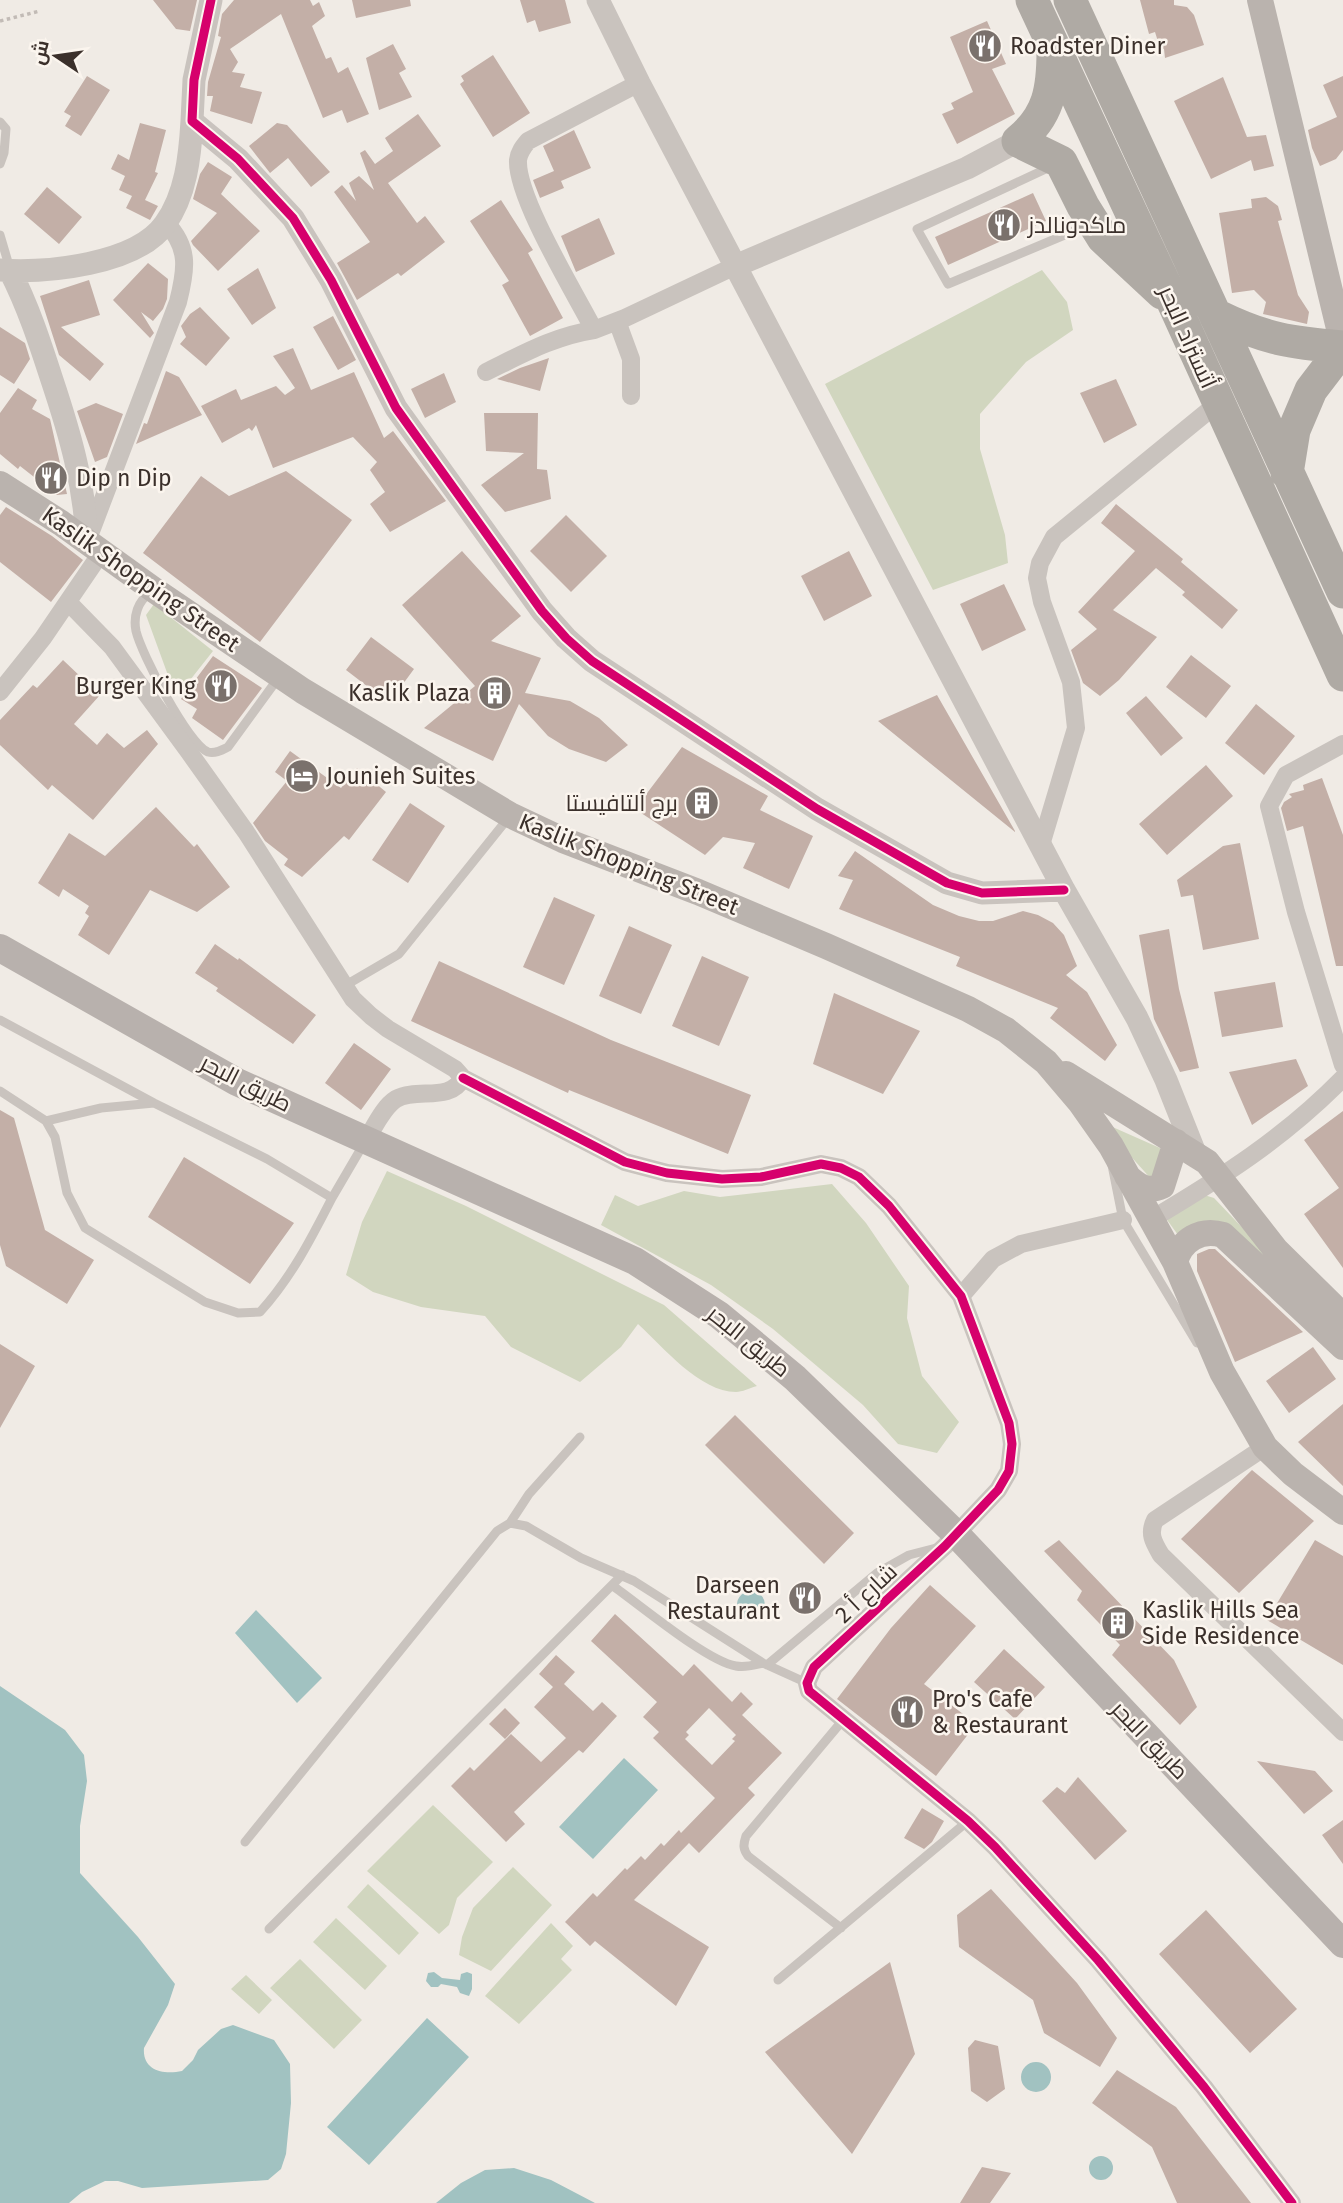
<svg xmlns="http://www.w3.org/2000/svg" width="1343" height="2203" font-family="'Fira Sans',Cairo,sans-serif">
  <rect width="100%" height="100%" fill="#f0ebe5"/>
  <path fill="#d1d6bf" d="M1042,270L1067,302L1073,330L1026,362L980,414V449L1005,535L1008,563L933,590L825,384Z
    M154,604L213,651L183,689L169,678L146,615Z
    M1099,1121L1160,1148L1161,1153L1153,1181Z
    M387,1171L466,1206L664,1305L757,1386C750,1388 742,1392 736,1392C700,1392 663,1347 638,1324L621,1347L580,1382L511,1347L485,1316L421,1307L373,1292L346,1275L362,1222Z
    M832,1184L866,1223L909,1286L907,1318L922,1376L959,1422L937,1453L898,1444L863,1405L773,1329L711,1285L601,1225L615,1195L638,1206L684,1191L720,1197Z
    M1201,1194L1214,1198L1299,1287L1219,1226L1178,1235L1165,1217Z
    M433,1805L493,1862L457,1898L449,1925L439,1934L367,1871Z
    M513,1867L552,1905L491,1971L459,1955L462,1937L473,1908Z
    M368,1884L419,1933L399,1955L347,1907Z
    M336,1918L387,1966L365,1990L313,1942Z
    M551,1923L573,1946L561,1959L572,1970L519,2024L485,1996Z
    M300,1959L362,2020L334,2049L270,1988Z
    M246,1975L272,2000L259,2014L231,1989Z"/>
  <path fill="#a1c2c1" d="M737 1605a14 14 0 1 1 28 0a14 14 0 1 1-28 0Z
    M256,1610L322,1678L297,1703L235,1633Z
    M0,1686L65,1730L84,1755L87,1781L80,1826V1873L138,1937L175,1984L168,2005L144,2048C142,2071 164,2075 182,2071L193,2060L198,2050L221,2029L233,2025L274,2040L290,2064L291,2103L286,2154L281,2169L268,2180L142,2188L118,2181H105L82,2192L69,2203H0Z
    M624,1758L658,1790L593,1859L559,1827Z
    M434,1972L442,1978L460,1980L461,1974L467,1972L472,1974V1989L469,1996L460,1993L457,1987L441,1984L438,1987H431L426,1981L428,1973Z
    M427,2018L469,2057L369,2165L327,2127Z
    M1021 2077a15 15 0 1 1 30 0a15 15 0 1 1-30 0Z
    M1089 2168a12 12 0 1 1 24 0a12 12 0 1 1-24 0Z
    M514,2168L551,2180L595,2203H436L461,2183L485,2170Z"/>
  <path fill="#c3afa7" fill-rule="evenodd" d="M153,0H197L190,31L176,29Z
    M234,0H310L313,6L319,2L325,16L312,26L326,59L331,57L338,73L348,67L369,114L347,123L342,110L323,118L281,14L230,49L238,62L232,72L245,74L240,87L262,92L252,124L210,111L213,96H207L208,82L221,37L218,36L222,14Z
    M352,0H410L411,6L356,18Z
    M520,0H565L571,23L539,32L535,20L527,23Z
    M1140,0H1174V5L1187,7L1194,15L1204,45L1165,58L1164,49L1160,48L1155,32L1149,34Z
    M987,21L1006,64L992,69L1015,114L957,144L942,114L954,109L951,103L973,92L950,37Z
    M393,44L406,69L399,73L412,97L379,110L366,58Z
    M493,55L530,113L493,137L460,84L464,81L461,76Z
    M87,76L110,90L81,136L65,126L71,116L64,112Z
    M1343,76V150L1336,159L1320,166L1312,148L1308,130L1337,117L1323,85Z
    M1223,77L1247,137L1266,135L1274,166L1254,171L1251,160L1211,179L1174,101Z
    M418,114L441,146L388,183L417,223L425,216L445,242L401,276L398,273L357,300L337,263L370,242L334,192L342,185L356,201L349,183L359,176L374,190L360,153L365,150L375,164L393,151L385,138Z
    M140,123L166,130L155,172L158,173L145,200L158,206L150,220L126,208L132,196L119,190L125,176L111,169L118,154L129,160Z
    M277,123L287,125L330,172L311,187L288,158L270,173L249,146Z
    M574,130L591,168L561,181L564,188L540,198L533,180L554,171L543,146Z
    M208,162L232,177L221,194L260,231L218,271L193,245L191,241L217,213L193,199L200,174Z
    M47,187L82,217L59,244L24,214Z
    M1033,193L1046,221L948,265L935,237Z
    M1266,197L1278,206L1282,220L1278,221L1298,295L1309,312L1307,324L1263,314L1266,302L1254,290L1232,293L1219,213L1252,208L1251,199Z
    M501,200L533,250L528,253L563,318L530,336L502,285L509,281L470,221Z
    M599,218L615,254L576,272L561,236Z
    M148,263L168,279L167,299L163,309L153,321L141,312L154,333L150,338L113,300Z
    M258,268L276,308L252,325L227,289Z
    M89,280L100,315L61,327L104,364L90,381L59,355L40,296Z
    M200,307L230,338L206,366L180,344L186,337L181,326L190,314Z
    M333,316L356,360L338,370L313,327Z
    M0,327L25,343L30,359L14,384L0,375Z
    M293,348L311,390L354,372L384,438L393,431L446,501L390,532L370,504L385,492L370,470L377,462L353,437L273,468L256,425L252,431L249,428L222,443L201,406L236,389L241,400L276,386L285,395L295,388L273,356Z
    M549,358L540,391L497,379L520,368Z
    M166,371L179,377L202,415L136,444L144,423L147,424Z
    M444,373L456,402L425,418L411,389Z
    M1116,379L1137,425L1104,443L1080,393Z
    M18,388L37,400L32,409L50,419L67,494L57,495L20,466L18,469L0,454V413Z
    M96,403L123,414L107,457L95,462L77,411Z
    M484,413H538L537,469L547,470L551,499L505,512L481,485L524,453L486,451Z
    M286,471L352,520L260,642L143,553L201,476L229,496Z
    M1116,504L1183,559L1181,562L1238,610L1222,629L1182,595L1185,592L1156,568L1113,610L1157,637L1119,680L1100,696L1083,683L1071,650L1097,629L1078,612L1135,551L1101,523Z
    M6,507L52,536L83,560L51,602L0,562V515Z
    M566,515L607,556L571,592L530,551Z
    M462,551L521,616L491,641L541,658L525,693L570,701L599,718L628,745L606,762L569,749L548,736L519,704L493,761L424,728L475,686L402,605Z
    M849,551L872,596L824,621L801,576Z
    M1004,584L1026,630L982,651L960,604Z
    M371,637L414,669L389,703L346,670Z
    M1191,655L1231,686L1206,718L1166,687Z
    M213,656L262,688L223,740L192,718L197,709L181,699Z
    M63,660L100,695L74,724L97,745L107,733L124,748L147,730L158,744L93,820L52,785L48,790L0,745V720L33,685L37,688Z
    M937,695L1015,831V832L878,721Z
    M1146,696L1183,738L1161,756L1126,713Z
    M1256,704L1295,736L1264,775L1225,743Z
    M682,747L768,796L760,810L813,836L789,889L743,868L755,843L723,837L705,855L635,809Z
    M290,751L341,788L357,768L386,792L349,840L344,836L302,877L284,865L288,859L265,841L253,823L287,781L275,772Z
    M1206,765L1233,796L1167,855L1139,824Z
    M1322,778L1343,835V966H1336L1303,826L1287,831L1281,808L1284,802L1292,797L1289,794L1304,790L1303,785Z
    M410,803L445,826L408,883L372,860Z
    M156,807L194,847L197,844L230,887L197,912L150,890L109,955L78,935L89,916L85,913L89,906L63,889L59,897L38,883L69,833L105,856Z
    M1240,843L1259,939L1203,950L1193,895L1181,897L1177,880L1223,846Z
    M855,851L933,905L959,916L979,921H993L1023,911L1038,915L1053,923L1064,935L1077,966L1066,975L1087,992L1117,1045L1105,1061L1050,1018L1058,1008L956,966L960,957L839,909L853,880L838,876Z
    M554,897L595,915L564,985L523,967Z
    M629,926L672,945L641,1014L599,996Z
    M1169,929L1179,989L1199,1068L1180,1072L1154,1019L1139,935Z
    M215,944L238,960L239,958L316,1015L293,1044L216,991L218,988L195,973Z
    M702,956L749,977L719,1046L672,1026Z
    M439,961L611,1040L751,1095L728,1154L569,1090L568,1093L411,1021Z
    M1275,982L1283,1027L1222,1037L1214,992Z
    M834,993L920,1031L883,1094L813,1064Z
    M354,1043L391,1069L361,1110L325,1083Z
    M1296,1059L1308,1086L1252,1125L1229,1072Z
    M0,1110L14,1118L45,1230L94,1260L67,1304L6,1266L0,1245Z
    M1343,1111V1268L1304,1214L1339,1188L1304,1140Z
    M184,1157L294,1223L250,1284L148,1217Z
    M1209,1249H1215L1303,1332L1235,1362L1197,1271V1254Z
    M0,1344L35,1366L0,1428Z
    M1313,1347L1336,1379L1289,1413L1266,1381Z
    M1343,1404V1486L1298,1442Z
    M735,1415L854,1533L824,1564L705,1445Z
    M1252,1470L1314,1521L1239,1593L1181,1539Z
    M1059,1540L1174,1660L1197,1707L1180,1725L1112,1655L1120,1645L1077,1600L1082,1591L1044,1551Z
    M1315,1540L1343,1556V1665L1267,1620Z
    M930,1585L976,1626L924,1684L976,1724L936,1776L837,1699L891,1628Z
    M615,1614L683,1676L694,1664L732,1702L741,1692L753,1704L742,1715L782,1753L748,1788L755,1795L699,1853L689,1843L634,1900L709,1947L676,2006L595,1941L590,1946L565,1922L593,1893L597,1897L625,1868L627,1870L641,1856L645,1860L661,1843L664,1846L679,1830L681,1833L715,1798L653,1738L659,1732L643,1717L657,1702L591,1641ZM709,1708L736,1735L732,1739L735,1741L712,1765L685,1739L689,1735L686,1732Z
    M1004,1649L1045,1687L1015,1719L974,1682Z
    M556,1655L575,1672L564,1684L593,1711L602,1702L617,1716L583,1753L579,1750L514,1812L525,1824L506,1842L451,1786L470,1767L474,1771L511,1734L541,1762L566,1738L534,1707L553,1687L539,1674Z
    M505,1708L520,1723L505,1739L489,1724Z
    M1257,1761L1315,1771L1333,1791L1304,1814Z
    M1078,1777L1127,1831L1095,1860L1042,1801L1057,1787L1065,1793Z
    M922,1808L944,1821L932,1842L924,1849L904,1838Z
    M1343,1820V1864L1322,1835Z
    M991,1889L1077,1983L1117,2038L1100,2067L1044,2033L1033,2000L959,1947L957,1915Z
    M1206,1910L1297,2009L1250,2053L1159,1954Z
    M890,1962L915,2054L852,2154L765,2052Z
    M975,2040L998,2046L1005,2089L987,2102L971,2091L968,2048Z
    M1117,2070L1176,2107L1251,2203H1177L1152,2147L1092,2103Z
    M982,2167L1011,2173L990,2203H960Z"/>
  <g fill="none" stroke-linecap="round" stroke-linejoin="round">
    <path stroke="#c2bbb6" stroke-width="3.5" stroke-dasharray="3.5 3.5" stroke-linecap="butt" d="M0,21L40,11"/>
    <path stroke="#c9c3be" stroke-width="9" d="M0,122L6,129L4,153L0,164
      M1050,167L917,229L948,284L1086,226
      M0,235L10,269
      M150,593C138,601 133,616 136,631C141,653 188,744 208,752C215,754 222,750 228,747L279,677
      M346,985L399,954L509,817
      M0,1020L154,1103L267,1159L332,1198L363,1145
      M0,1091L46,1121L55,1137L67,1193L85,1228L205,1302L238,1313L260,1312C291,1278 311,1239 332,1198
      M46,1121L101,1108L154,1103
      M1112,1165L1123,1220L1197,1343
      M510,1523L529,1494L580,1437
      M613,1586C640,1605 708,1662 736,1666C746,1668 754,1665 763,1663
      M767,1665L877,1573L909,1555L940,1547
      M245,1842L497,1531L510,1523L526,1526L581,1558L634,1581L763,1663L807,1683
      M841,1928L748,1856C743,1849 743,1845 746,1836L843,1720
      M269,1929L622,1575
      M778,1980L968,1821"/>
    <path stroke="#c9c3be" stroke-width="18" d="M639,83L528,141C523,147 519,152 518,160C516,197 575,293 594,330L625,318L735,266
      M617,321L631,359V396
      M486,372C521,355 554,336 594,330
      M88,539L178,302C186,270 190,248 166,223
      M68,602L112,647L189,752L246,832L353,999L371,1016L388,1029L455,1069L463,1078C449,1103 418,1087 396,1099C383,1107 374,1128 366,1140
      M0,692L43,638L101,553
      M1343,744L1286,775L1269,806L1296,912L1343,1065
      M1041,845L1076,728L1071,682L1042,602L1037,578L1040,563L1054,537L1218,403
      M463,1078L625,1162L667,1173L722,1179L761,1177L821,1164L841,1168L859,1177L889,1206L961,1296L1009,1423L1012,1444L1009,1471L998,1490L945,1546L814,1667L807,1683L809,1691L968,1821L995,1847L1098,1960L1204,2087L1292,2203
      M1152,1219C1224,1176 1284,1138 1343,1078
      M961,1296L993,1259L1021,1244L1123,1220
      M1265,1447L1155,1520C1148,1534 1154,1543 1161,1555L1343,1732"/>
    <path stroke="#c9c3be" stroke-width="23" d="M211,0L194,80L192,121L238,159L293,218L331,280L396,408L542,611L566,638L592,661L817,809L947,883L982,893L1064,890
      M598,0L639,83L1064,890L1137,1018L1166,1080L1195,1153
      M735,266L967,168L1018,141
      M0,270C46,273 136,265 165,224C186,195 190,156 192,121
      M10,271C28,306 40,343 52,380C70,434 85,486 87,542"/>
    <path stroke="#bab3ae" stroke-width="26" d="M1260,0L1343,345
      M0,484L61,523L154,590L303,691L510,815L563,840L698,892L826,946L968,1009L1006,1030L1046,1062L1080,1102L1111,1146L1175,1262L1222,1372L1265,1447L1293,1474L1343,1512
      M1066,1074L1207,1162L1276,1250L1343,1316
      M1127,1176C1138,1186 1147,1193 1162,1186L1176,1142
      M1175,1262C1181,1240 1201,1228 1223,1235L1343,1347"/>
    <path stroke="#b8b1ad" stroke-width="28" d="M0,948L237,1082L635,1261L719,1315L795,1378L956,1534L1343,1944"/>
    <path stroke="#afaaa4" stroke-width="33" d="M1032,0L1173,302L1343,675
      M1070,0L1343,592
      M1053,51C1053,89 1049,116 1018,141L1061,162L1083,206L1103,238L1162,293
      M1218,316C1265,339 1291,343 1343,347
      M1287,473L1294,430L1311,390L1343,348"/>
    <g stroke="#fbf5ee" stroke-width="13">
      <path id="cycleway" d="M211,0L194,80L192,121L238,159L293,218L331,280L396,408L542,611L566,638L592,661L817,809L947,883L982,893L1064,890
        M463,1078L625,1162L667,1173L722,1179L761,1177L821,1164L841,1168L859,1177L889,1206L961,1296L1009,1423L1012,1444L1009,1471L998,1490L945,1546L814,1667L807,1683L809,1691L968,1821L995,1847L1098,1960L1204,2087L1292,2203"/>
    </g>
    <use href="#cycleway" stroke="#d6006c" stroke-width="9"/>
  </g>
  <defs>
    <g id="restaurant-disc" transform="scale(1.75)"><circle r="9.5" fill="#7a716c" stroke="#fbf5ee"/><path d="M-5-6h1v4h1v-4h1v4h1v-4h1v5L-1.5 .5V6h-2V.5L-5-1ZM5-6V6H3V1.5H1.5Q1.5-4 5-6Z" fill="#fff"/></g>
    <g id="building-disc" transform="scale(1.75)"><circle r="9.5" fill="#7a716c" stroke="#fbf5ee"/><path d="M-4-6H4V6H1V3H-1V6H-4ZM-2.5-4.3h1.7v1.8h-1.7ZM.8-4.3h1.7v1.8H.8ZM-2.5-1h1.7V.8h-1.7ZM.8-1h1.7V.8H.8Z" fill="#fff"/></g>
    <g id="hotel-disc" transform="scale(1.75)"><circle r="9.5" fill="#7a716c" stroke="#fbf5ee"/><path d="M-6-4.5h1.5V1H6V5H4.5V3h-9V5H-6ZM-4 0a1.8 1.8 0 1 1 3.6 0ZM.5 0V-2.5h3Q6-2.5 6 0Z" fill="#fff"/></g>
  </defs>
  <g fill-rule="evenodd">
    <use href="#restaurant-disc" x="985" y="46"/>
    <use href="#restaurant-disc" x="1004" y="225"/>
    <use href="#restaurant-disc" x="51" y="478"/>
    <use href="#restaurant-disc" x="221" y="686"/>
    <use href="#building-disc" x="495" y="693"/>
    <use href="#hotel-disc" x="302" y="776"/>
    <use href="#building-disc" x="702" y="803"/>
    <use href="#restaurant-disc" x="805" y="1598"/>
    <use href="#building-disc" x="1118" y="1623"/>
    <use href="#restaurant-disc" x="907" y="1712"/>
  </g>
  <g text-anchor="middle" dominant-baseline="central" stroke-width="5" stroke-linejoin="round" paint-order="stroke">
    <g font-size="23" fill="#3b302b" stroke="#fbf5ee" text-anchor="start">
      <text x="1010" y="46">Roadster Diner</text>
      <text x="1028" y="225">ماكدونالدز</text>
      <text x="76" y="478">Dip n Dip</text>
      <text x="196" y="686" text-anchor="end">Burger King</text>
      <text x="470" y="693" text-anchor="end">Kaslik Plaza</text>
      <text x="326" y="776">Jounieh Suites</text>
      <text x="678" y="803" text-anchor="end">برج ألتافيستا</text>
      <text x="780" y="1585" text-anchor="end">Darseen<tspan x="780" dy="26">Restaurant</tspan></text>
      <text x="1142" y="1610">Kaslik Hills Sea<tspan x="1142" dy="26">Side Residence</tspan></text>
      <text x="932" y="1699">Pro's Cafe<tspan x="932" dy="26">&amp; Restaurant</tspan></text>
    </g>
    <g font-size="23" fill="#3b302b" stroke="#fbf5ee">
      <text transform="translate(1188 337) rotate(66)">أتستراد البحر</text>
      <text transform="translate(141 579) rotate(35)">Kaslik Shopping Street</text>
      <text transform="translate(629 864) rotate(22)">Kaslik Shopping Street</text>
      <text transform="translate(246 1083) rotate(27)">طريق البحر</text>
      <text transform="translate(749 1341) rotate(39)">طريق البحر</text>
      <text transform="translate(866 1593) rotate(-43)">شارع أ 2</text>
      <text transform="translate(1150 1740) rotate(46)">طريق البحر</text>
    </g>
  </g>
  <g transform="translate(56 56) rotate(283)" stroke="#fbf5ee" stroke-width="5" paint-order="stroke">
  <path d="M0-5L12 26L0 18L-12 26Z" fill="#3b302b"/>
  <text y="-10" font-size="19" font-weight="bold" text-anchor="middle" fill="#3b302b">ش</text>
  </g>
</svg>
